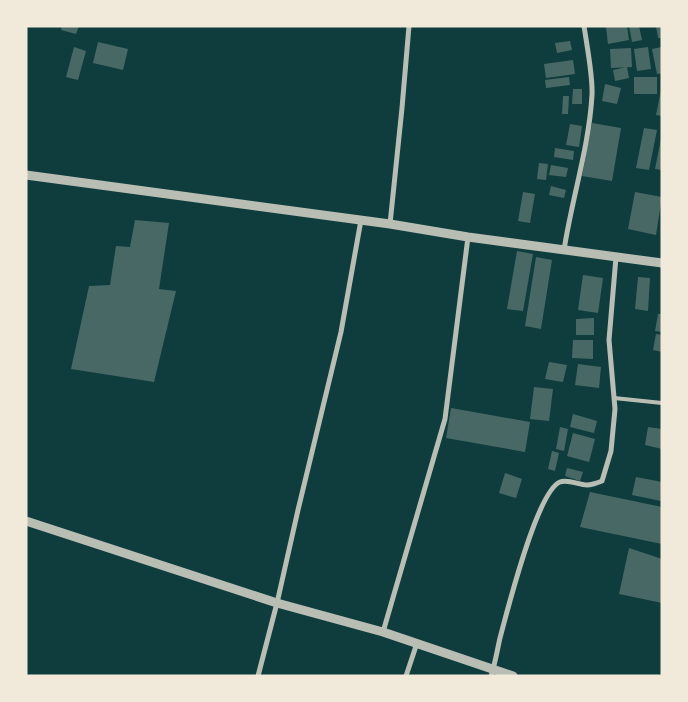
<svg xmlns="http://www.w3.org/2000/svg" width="688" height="702" font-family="'Exo 2',sans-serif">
  <rect width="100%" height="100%" fill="#0f3d3e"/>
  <path fill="#486865" d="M62,26H79L76,34L61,30Z
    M612,26H627L629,40L608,44L606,27Z
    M629,26H639L642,40L632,42Z
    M656,26H662V38H658Z
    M570,41L572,50L557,53L555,43Z
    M98,42L128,49L123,70L93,63Z
    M74,47L86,51L78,80L66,77Z
    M648,47L651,69L637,71L634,49Z
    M662,47V73L657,74L652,49Z
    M631,48L632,67L611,68L610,49Z
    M573,60L575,74L546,78L544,64Z
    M627,67L629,78L615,81L613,70Z
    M569,77L570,85L546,88L545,80Z
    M634,77H657V94H634Z
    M605,84L621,88L617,104L602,101Z
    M573,89H582V104H572Z
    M661,90H662V116L656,115Z
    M563,96H569L568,114H562Z
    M592,123L621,128L612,181L582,176Z
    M570,124L582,126L579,147L566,145Z
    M644,128L657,130L649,170L636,168Z
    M661,139L662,140V170L655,169Z
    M555,148L574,151L573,160L554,157Z
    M539,163L548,164L546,180L537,179Z
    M551,165L568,168L566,177L549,175Z
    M551,186L566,190L564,198L549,195Z
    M523,192L535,194L530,223L518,221Z
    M635,192L662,197L656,235L628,229Z
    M135,220L169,223L159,289L176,291L154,382L71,369L89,286L110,285L116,246L130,247Z
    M517,251L533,254L523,311L507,309Z
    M536,257L552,260L541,329L525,326Z
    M583,275L603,278L598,313L578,310Z
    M638,277L650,278L648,311L635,309Z
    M658,314H662V332L655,331Z
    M594,318V335H576V319Z
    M656,334L662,335V352L653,350Z
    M573,340H593V359L572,358Z
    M549,362L567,365L563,382L545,379Z
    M578,364L601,367L599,388L575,385Z
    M534,387L553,389L549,421L530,419Z
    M451,408L530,422L525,452L446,438Z
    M573,414L597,421L594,433L570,427Z
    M560,427L568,429L564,451L556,449Z
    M648,427L662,429V449L645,445Z
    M573,433L595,439L589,462L567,456Z
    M552,451L559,453L555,471L548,469Z
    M567,468L583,472L580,481L565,476Z
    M505,473L522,479L516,498L499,493Z
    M636,477L662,482L661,501L632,495Z
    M590,492L662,507V544L580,527Z
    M629,548L662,559V603L619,594Z"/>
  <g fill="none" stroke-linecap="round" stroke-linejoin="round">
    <path stroke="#b8beb3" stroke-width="4" d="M614,398L662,403"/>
    <path stroke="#b8beb3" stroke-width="5" d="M390,224L402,108L409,26
      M564,250C572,198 589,147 592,95C593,77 587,46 584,26
      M383,632L445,419L468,237
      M258,676L277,603L298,510L341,332L361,220
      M406,676L417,643
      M491,676C495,664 497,651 500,638C507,612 537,491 560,482C568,479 579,485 587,485C592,485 597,483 602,481L611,451L615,409L609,340L616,257"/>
    <path stroke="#b8beb3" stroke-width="9" d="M26,175L390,224L468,237L662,263
      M26,521L277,603L383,632L513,676"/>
  </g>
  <rect width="688" height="702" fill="none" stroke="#f1e9da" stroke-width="55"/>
</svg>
